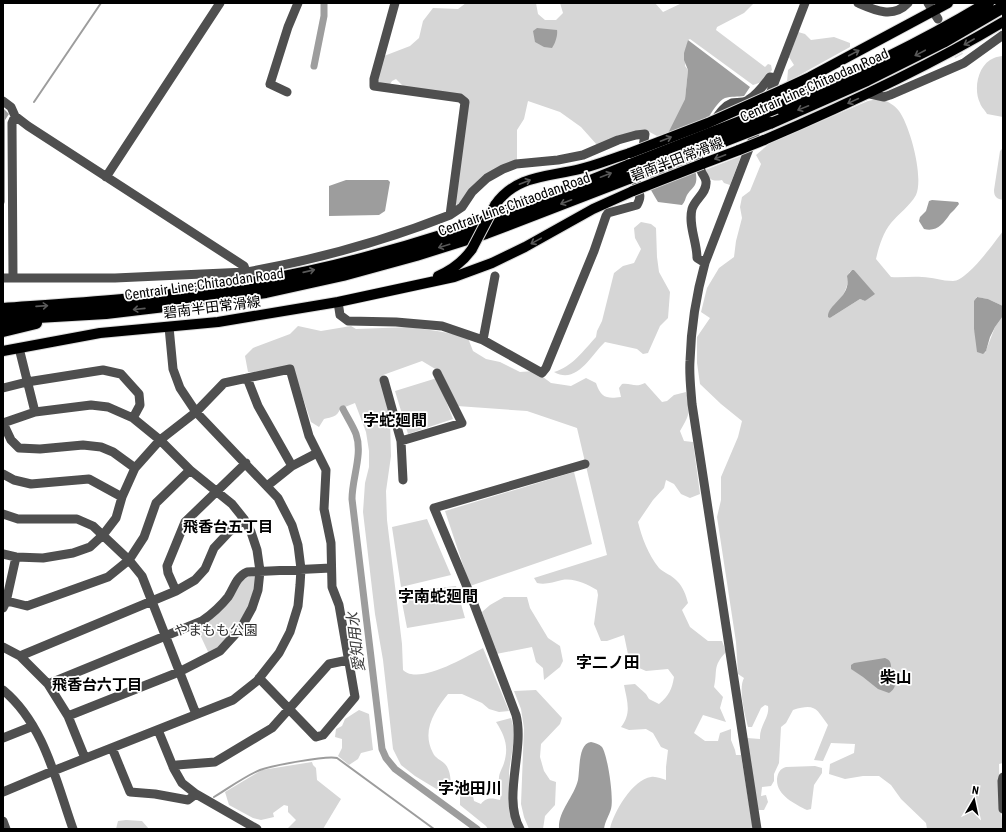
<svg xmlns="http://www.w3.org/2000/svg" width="1006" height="832" font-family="'Roboto Condensed','Noto Sans JP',sans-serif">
  <rect width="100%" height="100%" fill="#fff"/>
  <path fill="#d6d6d6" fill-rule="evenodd" d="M466,3H536L538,14L545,20H556L563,13L560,3H655L663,12L682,3H754L744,13L717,27L716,30L765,67L768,64L771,65L772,70L762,82L753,85L690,39L688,40L685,66L688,70L685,99L668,133L657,136L646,130L598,146L581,127L560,112L528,101L524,119L517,130V160L501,166L459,206L453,203L467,103L405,88L396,79L392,81L389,86L376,84L384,56L410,46L419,38L423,21L433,8L458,9Z
    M798,32L805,34L811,40L834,37L850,43V47L787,82L788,70L794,65L789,57Z
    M1003,56V117L987,114C985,110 981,107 980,103C973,89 978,64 994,58C996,57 1000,56 1003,56Z
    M882,98C887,102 895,105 899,111C910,126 924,177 916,195C910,206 899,213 891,223C883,233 879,246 876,259L891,277C901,278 912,276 922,277C932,277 942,281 953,281C967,281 994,243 1003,231V306L988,299L976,297L974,329L985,353L995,327L1003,316V763L999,764L1000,804L1003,829H927L926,823L901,799L891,785L879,776H863L845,779L829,774L830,764L854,753L855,744L831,743L823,761L814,760L828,725C816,709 816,703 793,710L786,723L781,727L779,763L774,774V781L771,786L762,787L761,796L766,795L768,802L764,810H758L747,738L760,739C759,726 770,717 768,706L765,705L761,708L752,727H748C745,716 738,688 744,678L738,674L736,642L717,517L721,500V477L738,437L742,421L721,404L700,384L697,363V337L710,318L701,312L707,288L719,268L734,257L736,241L742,218L740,207L742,197L750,191L761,164L756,155L770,143L868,101ZM852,270H854L867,299L865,301L860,299L830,318L829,312C842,297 847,294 849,273Z
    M1003,148V200C997,199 994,197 994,190L1000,151Z
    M741,156L730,185L724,183L722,180C712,182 708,179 705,170Z
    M641,222L651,224L656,228L657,257L659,272L670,292L668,318L660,326L648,353L643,354L637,349L605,342C591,355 577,385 554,372C572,367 584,350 596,337L597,331L602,321L614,273L623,266L634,263L641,249L635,238L634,228Z
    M298,326L321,331L351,326L356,329L409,327L437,331L465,336L468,338L473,351L486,359L500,362L520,372L535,371L551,383L571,386L586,378L596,383C601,398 607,399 621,397L619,388L622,384C632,383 635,388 645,383L662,402L667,401L674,395L686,392C692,410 689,416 680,431L684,441L693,442L700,494L690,498L681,494L674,484L666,480L664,488L653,500L638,522C642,538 648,554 659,568C664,573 672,575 677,581C683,587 686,595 688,603L682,610L690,627L708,641H722L726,652C712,667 718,670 714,687L723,697L720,708L726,722L703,715L694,733L705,741H718L720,733L731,729V740L735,750L736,755H741L753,829H610C613,813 633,779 651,777C656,776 662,779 666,780V767L668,750L661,747L653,733L646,729L629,730L621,727C632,713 627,701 624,685L635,684L646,694L649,699L659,704C669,696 672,689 674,677L668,669L646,671L630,664L624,635L607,641H601L594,624L598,595L597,590C586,584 575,578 562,580C553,582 546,585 537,583L534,578L607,555L577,428L527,411L457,406L442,373L422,361L383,375L390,419L391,456L386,491L387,520L402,644L403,670C405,672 409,674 411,674C430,678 466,657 483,648L509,711L499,712L489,709L482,703L462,694H448C435,710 421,731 433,753C435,758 441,760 445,764C451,770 451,783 451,791L443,793L415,776L401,765L393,749L383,660L375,614L363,512L365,483L369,467V451L366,432L355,403L340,409C337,417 332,417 324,419L319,427L311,422L294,371L248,372L245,356L253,348L290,334Z
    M437,378L453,419L408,434L395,391Z
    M574,472L592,544L470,586L445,511Z
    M427,519L451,575L401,587L392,527Z
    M260,571L241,628L210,656L195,624L202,621L238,579Z
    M456,586L465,618L407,628L400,592Z
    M504,597H527L530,608L548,638L560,646L563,661L560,667L544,680L543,668L536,662L532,647L496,654L482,612L490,605Z
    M536,690L562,718L560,724L541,744L540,757L544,771L550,780L556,782L555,805L545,816L543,829H529L524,817L521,804L524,728L521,709L514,691Z
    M359,710L369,714L373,750L361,753L358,759L349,765L338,756L342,748V739L335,737L336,729L342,726L345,719Z
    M511,718L515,733L509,771V799L512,822L515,829H488L486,826L460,805V796L463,793L473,796L474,801L481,804C486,797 492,798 500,800C502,790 497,788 499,778C499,773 502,769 504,763C509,747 505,736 496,722Z
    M312,762L313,765L316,768L317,780L341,799L323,829H287L296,820L288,812V806L284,805L273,813L274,817L261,820L253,818L229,805L225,792L262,770Z
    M815,766L822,768V773L814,785L811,809L807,810C795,804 776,795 777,779C778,772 780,769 786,767Z
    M126,820L142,821L149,829H116L118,821Z"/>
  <path fill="#9d9d9d" d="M537,28L557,30C558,35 555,44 552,48L544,47L535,42L533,31Z
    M688,40L750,87L744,96C738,97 731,96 725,98C713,103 696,141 693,154C691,164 698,172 696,182C695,187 690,190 687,195C685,199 685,202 682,205L658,202C653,193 647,186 649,176L664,146L668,133L685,99L688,70L684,60V53Z
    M3,108L9,114L5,120V202L3,206Z
    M346,180H388L390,182L385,211L379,215L329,216V186Z
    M932,200L958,202L959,204C956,208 953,211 950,214C943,224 937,232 924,229L919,221L920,217L926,211L929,201Z
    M852,270H854L875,294L865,301L860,299L830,318L828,317C827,304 852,297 847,276Z
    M977,297L988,299L1003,306V316L995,327L990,337L986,351L983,354L977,352L974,329V301Z
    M885,658C893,661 890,666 892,672C895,681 898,687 889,693L878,689L863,677L851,669V665L854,663Z
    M591,742C595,743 599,744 602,747C608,756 614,799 611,809C609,816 605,821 604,829H559C558,811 574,797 578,780C580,770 578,743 591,742Z"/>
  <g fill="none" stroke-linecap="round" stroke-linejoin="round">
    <path stroke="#9d9d9d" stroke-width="2" d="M34,102L101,3
      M214,797C229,788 245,776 260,770C271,766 327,755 337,758L434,829"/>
    <path stroke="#9d9d9d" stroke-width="7" d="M314,66L324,16V3
      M343,409C347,417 353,426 356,434C363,454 352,478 352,499L382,749L386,758L395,769L477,829"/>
    <path stroke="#d9d9d9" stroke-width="9" stroke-dasharray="9 4.5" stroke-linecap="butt" d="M952,43L959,56"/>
    <g stroke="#dbdbdb" stroke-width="12">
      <path id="major" d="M782,90L810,77L948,3
        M764,140C846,105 926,68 1003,22
        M702,164L739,150
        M495,205C516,175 547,177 580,169C597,165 613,158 630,153
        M438,276C452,270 463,262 472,249
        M3,351L100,333L218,322L338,302L454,277L492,263L525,247L593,209L633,191"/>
    </g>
    <g stroke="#dbdbdb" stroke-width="14">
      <path id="highway" d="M776,108C849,78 920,44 988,3
        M770,123L867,80L943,42L1003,7
        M3,309C73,304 144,300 214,289C268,281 323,270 376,255C463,232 547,199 630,165
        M3,319L106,313L190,303L266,292L343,275L416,255L486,233L629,178
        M3,331L36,323"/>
    </g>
    <path stroke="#4f4f4f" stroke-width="9" d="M395,3L374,79V86L460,98L465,102L450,215
      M858,3C874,10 893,19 908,3
      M928,3L938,19
      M287,92L270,84L288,27L298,3
      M870,94L884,97L890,95L964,63L1003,35
      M3,101L11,107L15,116L28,126L244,266L246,272
      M714,121C719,114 724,106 732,103C737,102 743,103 748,100C757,95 764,85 770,77L776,78
      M701,147C697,156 698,164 702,173C704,176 706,179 706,182C707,193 695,199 692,209C688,225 697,242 697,258L705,263
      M106,177L220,3
      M3,278H115L246,272C315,260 384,241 450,215L462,207L472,192L487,178L503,169L516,164L558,160L583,155L618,140L636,135L645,134L642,154
      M13,278L12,123L15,116
      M338,302L340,315L348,321L396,322L442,326L483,340L542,373L546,368L594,251L606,216L608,213L637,205C644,193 636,190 636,179C636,176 637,173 639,170
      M483,340L495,276
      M19,348L35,412
      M247,378L258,406L292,466
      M384,380L401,441L403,480
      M3,388L27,382L103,370L121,374L139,394L140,405L133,418
      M3,423L35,412L91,405L108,407L133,418L160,440L190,470L232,504L244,519L251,532L257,550L260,571L258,590L252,608L241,628L220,651L179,672L68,716
      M3,423L11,440L19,448L40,449L83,445L101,447L113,452L135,468
      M401,441L462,423L437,373
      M3,474L14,480L31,484L89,479L122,497
      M267,486L292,466L317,453
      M3,514L18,519H77L93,526L129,560L142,576L196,714
      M3,554L16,557L43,558L73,553L90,547L103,535L116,518L122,497L135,468L160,440L196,412L224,383L290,369L309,436L326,470L324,509L331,543L332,587L339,605L355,697L323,735L316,737L259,678
      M176,591L168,573L167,566L185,522L246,463
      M3,600L27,606L108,577L129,560L144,537L156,503L190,470
      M3,608L6,602L16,557
      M3,647L20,656L48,684L68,716L85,758
      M20,656L176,591L195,580L205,569L214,548L229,532L244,519
      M48,684L202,621C212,614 220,607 228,597C234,588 236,577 247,572L331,568
      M3,690C44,724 56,781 73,829
      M158,730L174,769L182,783L196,794L257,829
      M3,738L33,726
      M112,748L130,792L155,794L188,800L196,794
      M173,767L177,765L215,762L272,728L329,664L348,660
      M1003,777L1002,781L1003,809
      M3,792L53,771L233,700L257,681L279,653L290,632L298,606L300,585L301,569L298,545L292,525L278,498L196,412L180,388L173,369L169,327
      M3,821L6,829
      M520,829C502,797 525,749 516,715L472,599L434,508L585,464
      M757,829L692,404C691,390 689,375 690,361C691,328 696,295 705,263L805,3"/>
    <use href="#major" stroke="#000" stroke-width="10"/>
    <use href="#highway" stroke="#000" stroke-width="12"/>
    <g stroke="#dbdbdb" stroke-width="12" stroke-linecap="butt">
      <path id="major-bridge" d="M739,150L764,140
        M630,153L708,123L782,90
        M633,191L702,164
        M472,249L495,205"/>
    </g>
    <g stroke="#dbdbdb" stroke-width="14" stroke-linecap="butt">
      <path id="highway-bridge" d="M630,165L776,108
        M629,178L770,123"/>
    </g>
    <use href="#major-bridge" stroke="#000" stroke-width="10"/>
    <use href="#highway-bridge" stroke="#000" stroke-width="12"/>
  </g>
  <defs><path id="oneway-shaft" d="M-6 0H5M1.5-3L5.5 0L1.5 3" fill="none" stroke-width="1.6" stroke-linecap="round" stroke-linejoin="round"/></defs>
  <g stroke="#595959">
    <use href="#oneway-shaft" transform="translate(969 42) rotate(150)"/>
    <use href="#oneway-shaft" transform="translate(854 53) rotate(-28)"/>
    <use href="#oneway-shaft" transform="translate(920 53) rotate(152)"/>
    <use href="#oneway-shaft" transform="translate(853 101) rotate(155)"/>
    <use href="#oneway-shaft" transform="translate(803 108) rotate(158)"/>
    <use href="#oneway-shaft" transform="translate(666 139) rotate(-21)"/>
    <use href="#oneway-shaft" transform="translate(720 157) rotate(159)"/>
    <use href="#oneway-shaft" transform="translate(606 175) rotate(-21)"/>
    <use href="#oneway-shaft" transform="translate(525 182) rotate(-21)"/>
    <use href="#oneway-shaft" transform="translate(566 202) rotate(159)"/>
    <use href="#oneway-shaft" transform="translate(536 241) rotate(151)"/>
    <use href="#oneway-shaft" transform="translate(444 246) rotate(163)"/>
    <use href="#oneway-shaft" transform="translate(309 271) rotate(-13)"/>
    <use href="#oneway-shaft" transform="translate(42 306) rotate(-4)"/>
    <use href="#oneway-shaft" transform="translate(139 309) rotate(174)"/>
  </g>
  <g text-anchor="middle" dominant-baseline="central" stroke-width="3.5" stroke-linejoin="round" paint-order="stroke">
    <g font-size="14" fill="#000" stroke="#fff">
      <text transform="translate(814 85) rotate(-24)">Centrair Line;Chitaodan Road</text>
      <text transform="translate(677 159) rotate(-21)">碧南半田常滑線</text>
      <text transform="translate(514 204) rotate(-20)">Centrair Line;Chitaodan Road</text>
      <text transform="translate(204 284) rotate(-8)">Centrair Line;Chitaodan Road</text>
      <text transform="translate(212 307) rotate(-7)">碧南半田常滑線</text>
    </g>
    <g font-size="14" fill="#2d2d2d" stroke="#fff">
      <text x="216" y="630">やまもも公園</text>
    </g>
    <g font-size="15" font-weight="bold" fill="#000" stroke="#fff">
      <text x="228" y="527">飛香台五丁目</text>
      <text x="97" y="685">飛香台六丁目</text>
    </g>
    <g font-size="15" font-style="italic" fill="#3e3e3e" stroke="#fff">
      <text transform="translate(356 642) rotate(-97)">愛知用水</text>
    </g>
    <g font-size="16" font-weight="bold" fill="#000" stroke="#fff">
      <text x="395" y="420">字蛇廻間</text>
      <text x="438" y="596">字南蛇廻間</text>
      <text x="608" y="662">字二ノ田</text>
      <text x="896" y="677">柴山</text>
      <text x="470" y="788">字池田川</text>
    </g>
  </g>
  <rect width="1006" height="832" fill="none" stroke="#000000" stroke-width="8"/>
  <g transform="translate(974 800) rotate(9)" stroke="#ffffff" stroke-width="3" paint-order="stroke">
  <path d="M0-3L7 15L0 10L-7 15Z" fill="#000000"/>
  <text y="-6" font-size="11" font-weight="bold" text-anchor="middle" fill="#000000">N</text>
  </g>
</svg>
